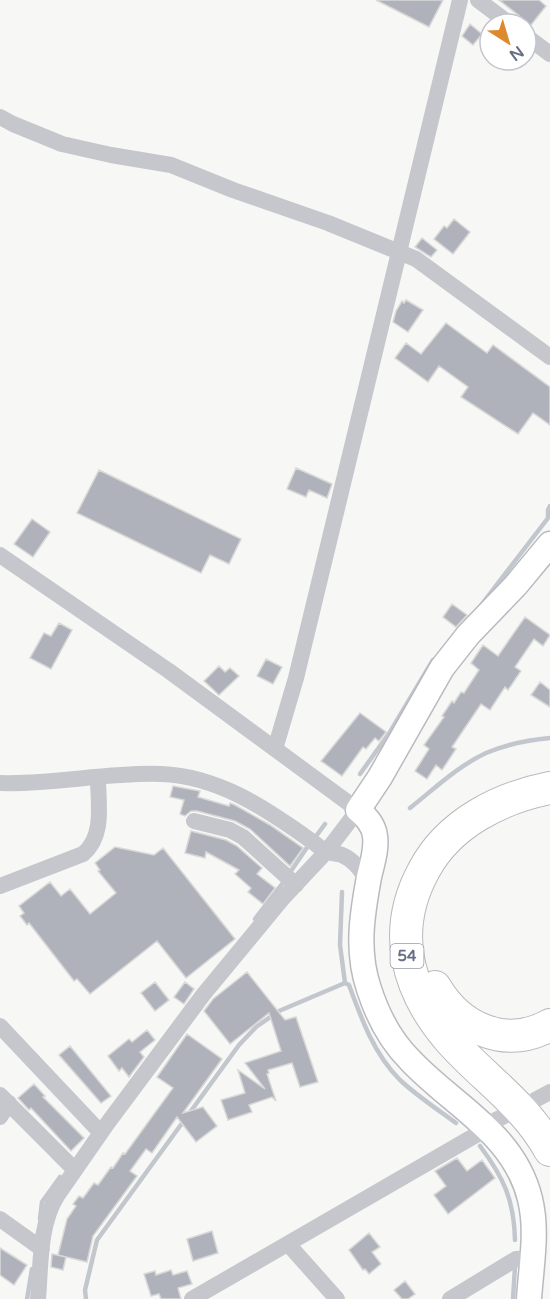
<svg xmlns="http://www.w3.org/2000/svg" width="550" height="1299" font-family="'Varela Round',sans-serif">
  <rect width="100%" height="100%" fill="#f7f7f5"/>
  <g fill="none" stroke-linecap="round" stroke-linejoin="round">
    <path stroke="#c2c7ce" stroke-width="4.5" d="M482,604L548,518V510L550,506
      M360,774L390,732L433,660
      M410,808C434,789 458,766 486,753C507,744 528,740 550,738
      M314,839L325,824
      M291,871L308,846
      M255,919L282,884
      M345,983L349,985C361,1018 374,1054 400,1080C417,1096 437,1109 456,1123
      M480,1146C504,1178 514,1200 515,1240
      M40,1219L42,1202L60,1177
      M27,1299L32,1269
      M86,1299L85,1290L97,1240L239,1045L256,1027L279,1011L345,983L340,945L342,892
      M513,1299L515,1267"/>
  </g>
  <path fill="#afb2bb" stroke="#d8d9d7" stroke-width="1.5" d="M376,0H443L429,27Z
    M499,0H539L546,6L531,25Z
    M470,24L482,34L473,45L462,36Z
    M454,219L470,232L453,254L434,239L444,226L447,228Z
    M422,238L437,250L431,257L415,247Z
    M406,300L423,310L408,332L393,322L396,311L402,301L404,303Z
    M446,323L487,353L493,345L550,387V425L533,413L518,434L461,397L468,387L439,366L428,382L395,358L406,343L421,354Z
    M296,468L332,484L327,498L309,490L306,497L287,489Z
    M99,470L241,539L229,564L210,555L201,573L77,513Z
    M32,519L50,532L33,557L14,544Z
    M452,604L467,615L456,627L443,617Z
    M525,617L550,635L543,646L534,639L515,667L521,671L508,690L505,687L490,710L481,704L452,747L456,749L442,770L436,765L427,779L415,771L429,749L424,745L444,717L442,716L452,701L454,703L461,692L464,693L479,670L471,663L483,645L498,656Z
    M59,623L72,630L51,669L30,658L44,633L51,636Z
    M266,659L282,667L273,684L257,676Z
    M219,666L225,672L230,668L239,676L219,695L204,681Z
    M540,682L550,690V707L531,695Z
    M360,713L386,732L379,741L375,738L366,749L363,747L342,776L321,761Z
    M173,786L200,791L198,797L229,806L230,803L235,805L270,825L303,848L290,866L250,829L235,821L197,811H191L185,816L180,814L184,800L170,797Z
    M191,831L226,840L237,846L262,868L257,874L275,888L263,904L248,892L251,888L235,874L239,870L206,852L205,858L185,853Z
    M115,847L154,855L163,848L235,939L186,978L157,941L90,994L77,979L74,981L29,923L27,925L20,916L24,913L19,906L50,882L61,896L70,889L90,914L116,893L98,871L100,870L95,863Z
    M247,972L285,1020L296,1017L318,1082L300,1087L292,1063L268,1070L269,1073L267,1074L276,1101L272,1097L249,1105L252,1112L228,1120L221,1100L245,1093L238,1070L265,1089L245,1063L281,1051L269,1013L230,1044L204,1011L213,999Z
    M155,982L169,1000L155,1011L141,993Z
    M185,982L194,989L184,1004L174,997Z
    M147,1030L155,1040L140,1052L144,1057L129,1077L122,1068L119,1071L108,1056L129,1039L132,1042Z
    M187,1034L222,1059L183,1113L203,1107L217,1126L196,1142L177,1117L152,1153L146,1149L130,1171L137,1176L93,1236L87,1262L58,1255L67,1219L76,1206L73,1204L79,1196L83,1198L94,1183L98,1185L111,1167L113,1168L123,1153L125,1154L173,1088L157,1077Z
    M70,1046L111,1096L101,1103L59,1055Z
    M34,1084L45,1096L43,1097L84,1138L71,1151L31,1108L29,1110L18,1098Z
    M457,1158L467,1171L482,1160L495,1178L448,1214L434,1195L446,1186L435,1171Z
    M212,1231L218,1253L193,1261L187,1239Z
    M369,1233L380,1247L372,1252L381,1264L369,1274L365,1269L363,1270L349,1250Z
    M0,1248L27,1265L14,1285L0,1275Z
    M52,1254L66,1257L63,1270L51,1267Z
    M171,1270L173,1275L187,1271L192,1284L178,1288L181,1299H161L159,1294L151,1296L144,1274L155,1271L156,1275Z
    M405,1281L415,1294L408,1299H402L394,1290Z"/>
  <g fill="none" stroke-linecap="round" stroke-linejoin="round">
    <g stroke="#b8bac0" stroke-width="27">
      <path id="secondary" d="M529,1299C531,1267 538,1231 530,1199C514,1133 453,1106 410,1060C391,1041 377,1014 369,989C356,951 362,915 369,877C372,864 377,849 375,836C374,826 366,816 358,810L380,777L442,668L468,635L516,585L550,544"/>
    </g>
    <g stroke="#b8b9be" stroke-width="34">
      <path id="highway" d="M550,788C500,798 449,823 424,870C391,930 406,989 449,1039C482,1077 525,1104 550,1150
        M435,987C459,1028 505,1050 550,1025"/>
    </g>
    <path stroke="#c6c7cc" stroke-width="16" d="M478,0L510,24
      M526,36L550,54
      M0,117L13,124L62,144L111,155L171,165L233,190L328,223L416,259L550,357
      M0,555L169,671L358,810L326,852L283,898L203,995L107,1124L57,1196C39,1225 41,1265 38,1299
      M275,749L296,678L460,0
      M0,783C54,785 107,772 161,774C218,776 265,808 310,840C315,843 320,848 325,851C330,854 337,853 342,855C354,860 361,871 368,881
      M194,821L230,830L243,837L296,885
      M0,886L83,854C105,836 98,803 98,778
      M0,1026L101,1133
      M0,1095L75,1170
      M535,1100L550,1092
      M0,1117L9,1103
      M0,1219L42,1249
      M288,1244L337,1299
      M192,1299L488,1128L496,1120L510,1113
      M450,1299L516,1259L532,1258"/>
    <use href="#secondary" stroke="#fff" stroke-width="24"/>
    <use href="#highway" stroke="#fff" stroke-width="32"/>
  </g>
  <g text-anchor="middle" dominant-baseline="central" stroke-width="6" stroke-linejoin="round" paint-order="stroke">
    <rect fill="#fff" stroke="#959aa9" stroke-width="1.5" x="390.5" y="944" width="33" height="24" rx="4.5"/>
    <g font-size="15" font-weight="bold" fill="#686f84">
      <text x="407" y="956">54</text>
    </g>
  </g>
  <g transform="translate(508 42) rotate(143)"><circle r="28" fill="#ffffff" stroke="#c3c5ce" stroke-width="1.5"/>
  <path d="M0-4.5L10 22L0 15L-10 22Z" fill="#dd8a2f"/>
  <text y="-9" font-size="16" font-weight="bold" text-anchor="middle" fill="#686f84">N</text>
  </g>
</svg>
